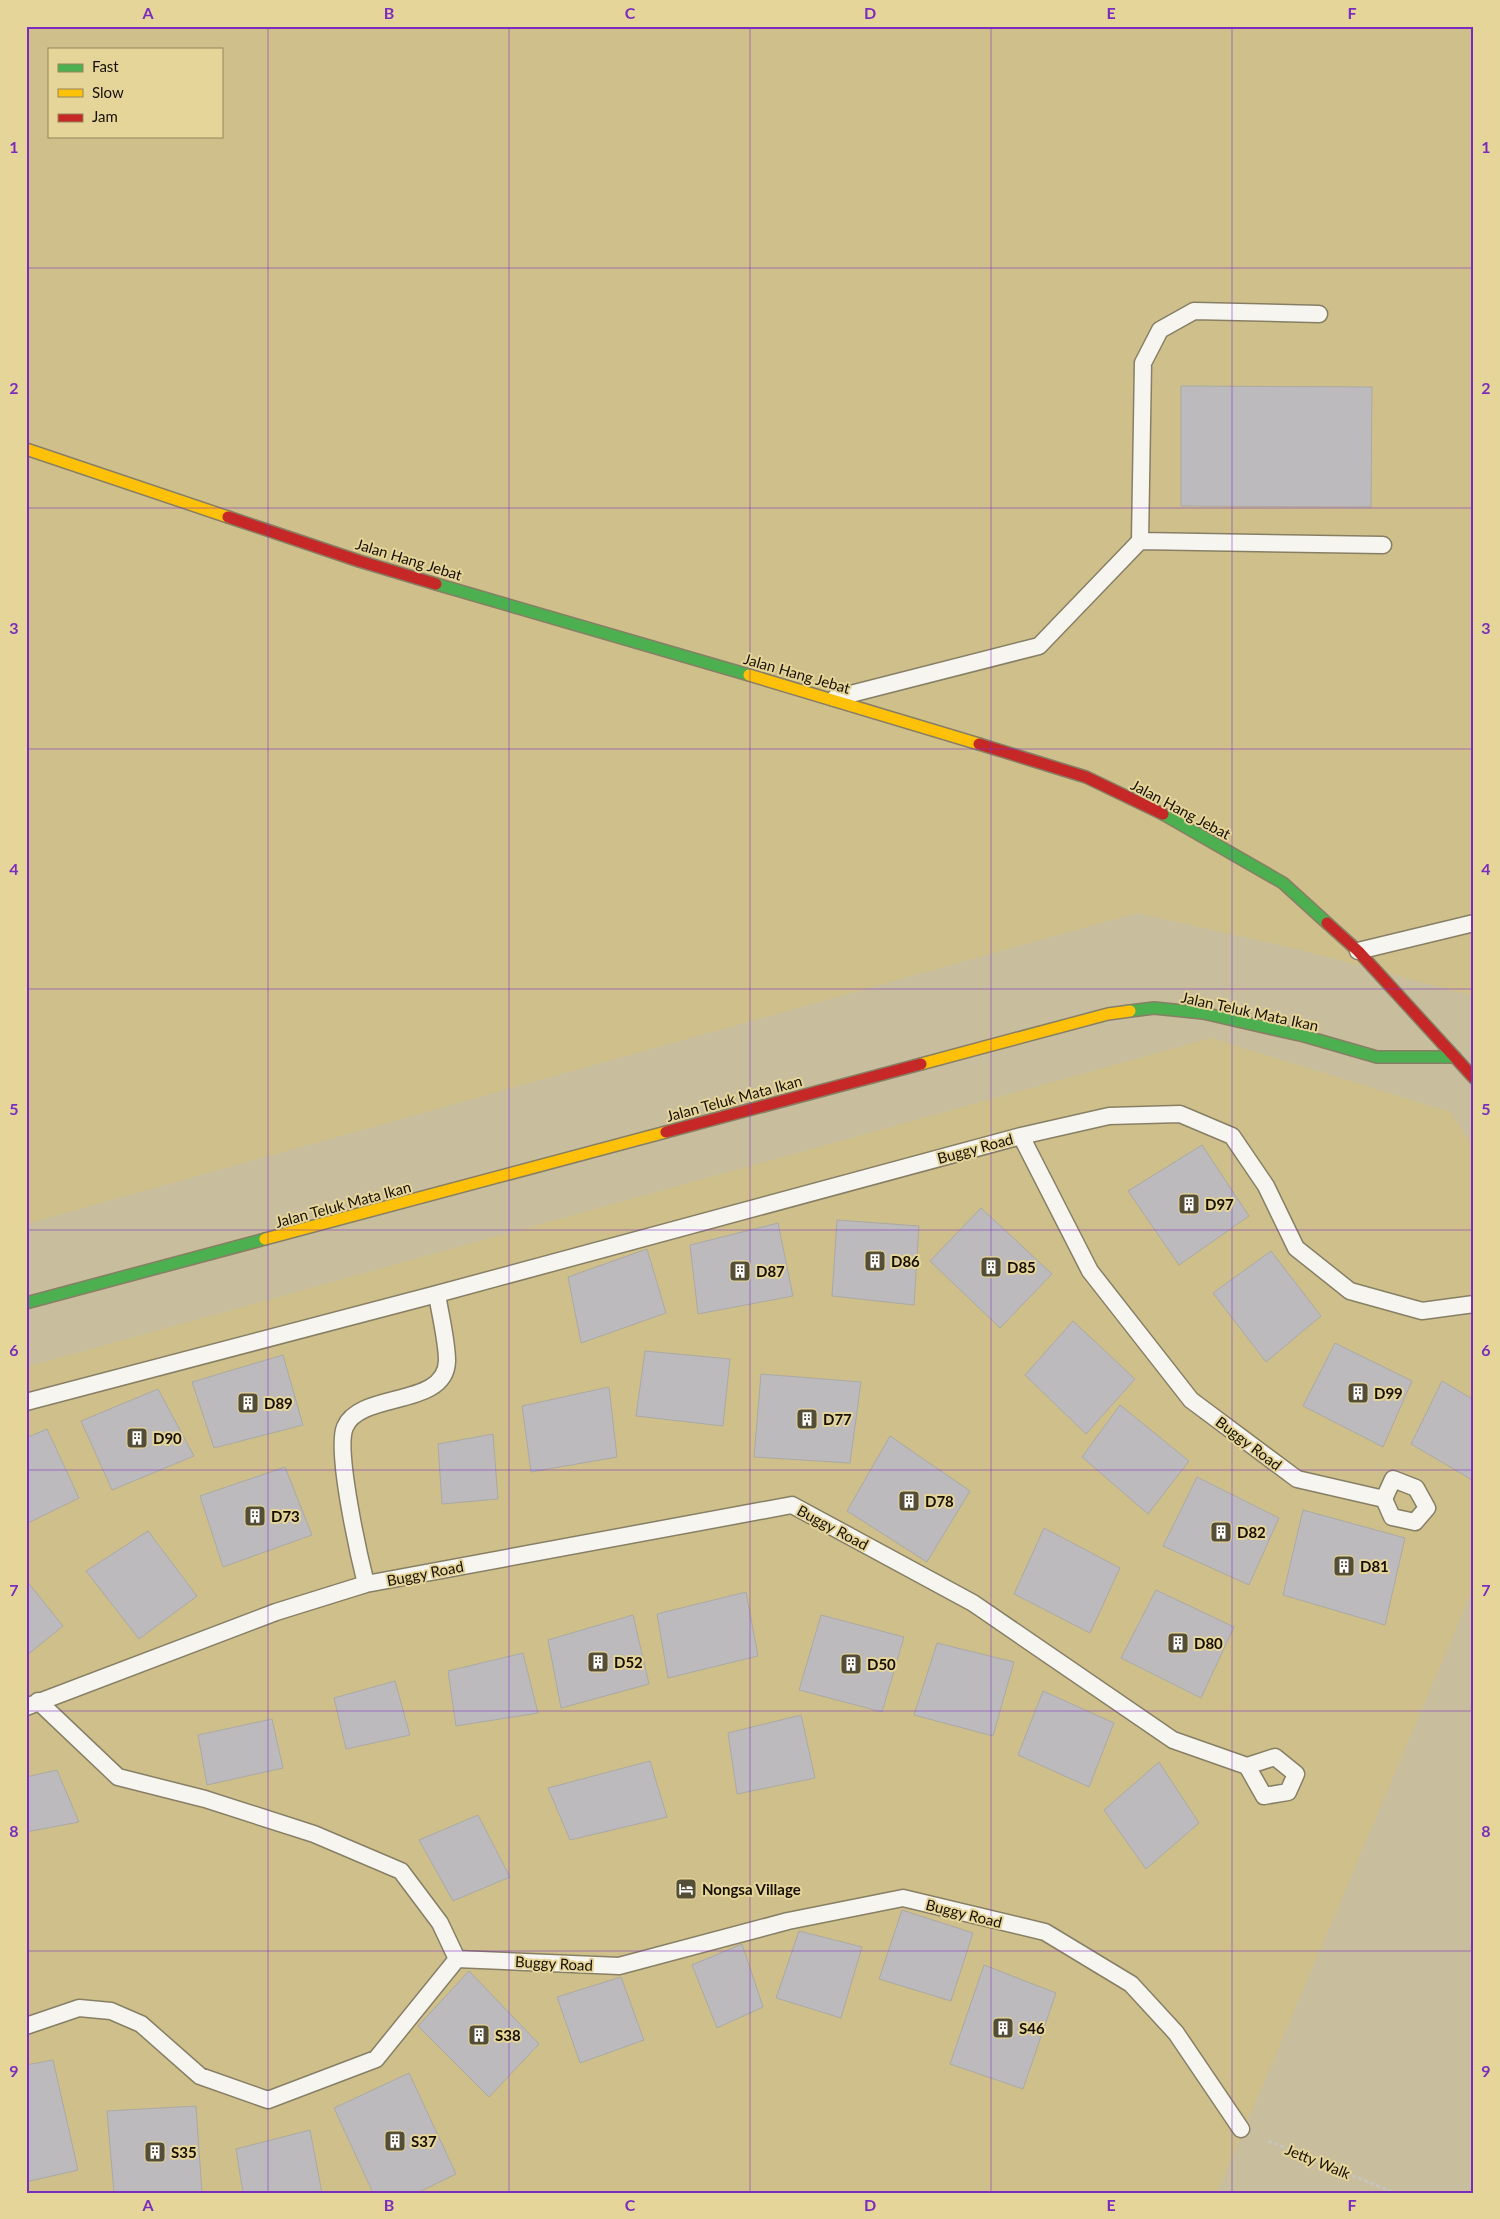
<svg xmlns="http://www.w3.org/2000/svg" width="1500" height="2219" font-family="Lato,sans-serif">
  <rect width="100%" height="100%" fill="#c8be9e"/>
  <path fill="#cfc08b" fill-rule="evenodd" d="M26,26H1474V996L1301,950L1137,913L26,1224ZM49,49H221V136H49Z
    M1211,1038L1450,1112L1474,1148V1586L1217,2193H26V1367Z"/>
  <path fill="#bcbabc" stroke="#aba9a4" d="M1181,386L1372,387L1371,507L1181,506Z
    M1202,1145L1249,1216L1179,1265L1128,1191Z
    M981,1208L1052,1274L1000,1328L930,1261Z
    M837,1220L919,1226L914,1305L832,1296Z
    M778,1223L793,1296L698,1314L690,1245Z
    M647,1249L666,1313L581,1343L568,1277Z
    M1271,1251L1321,1316L1266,1362L1213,1293Z
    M1073,1321L1135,1379L1086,1434L1025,1375Z
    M1335,1343L1412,1381L1383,1447L1303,1406Z
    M645,1351L730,1359L723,1426L636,1416Z
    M283,1355L303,1425L214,1448L192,1382Z
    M761,1374L861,1382L850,1463L754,1457Z
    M1442,1381L1474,1400V1481L1411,1444Z
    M609,1387L617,1457L531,1472L522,1406Z
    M158,1389L194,1456L112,1490L81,1421Z
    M1120,1405L1189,1461L1148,1514L1082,1457Z
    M47,1429L79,1498L26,1524V1438Z
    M493,1434L498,1499L442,1504L438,1444Z
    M890,1436L970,1491L927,1562L847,1511Z
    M285,1467L312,1535L223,1567L200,1496Z
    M1197,1477L1279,1518L1249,1585L1163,1546Z
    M1303,1510L1405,1538L1385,1625L1283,1595Z
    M1044,1528L1120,1568L1090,1633L1014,1594Z
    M148,1531L197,1596L139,1639L86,1571Z
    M26,1580L63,1626L26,1656Z
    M1156,1590L1234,1627L1201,1698L1121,1658Z
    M746,1592L758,1656L668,1678L657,1614Z
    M633,1615L649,1684L561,1708L548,1640Z
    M821,1615L904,1637L882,1712L799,1690Z
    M937,1643L1014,1662L993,1736L914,1715Z
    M523,1653L538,1713L456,1726L448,1671Z
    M395,1681L410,1735L346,1749L334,1698Z
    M1043,1691L1114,1723L1089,1787L1018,1755Z
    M801,1715L815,1778L737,1794L728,1733Z
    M272,1719L283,1768L207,1785L198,1735Z
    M650,1761L667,1817L570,1840L548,1788Z
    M1159,1762L1199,1823L1146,1869L1104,1810Z
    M57,1770L79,1822L26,1832V1777Z
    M478,1815L510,1877L453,1901L419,1840Z
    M902,1910L973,1933L951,2001L879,1979Z
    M799,1931L862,1947L841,2018L776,1998Z
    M742,1944L763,2007L717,2028L692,1965Z
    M984,1965L1056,1993L1023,2089L950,2064Z
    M469,1971L539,2044L489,2097L418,2026Z
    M621,1977L644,2040L580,2063L557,1997Z
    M53,2060L78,2170L26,2182V2065Z
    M409,2073L456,2174L417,2193H373L334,2108Z
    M196,2106L202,2193H114L107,2111Z
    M310,2130L322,2193H243L236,2149Z"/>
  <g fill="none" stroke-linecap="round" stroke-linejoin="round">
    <g stroke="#877f65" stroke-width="19">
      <path id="lane" d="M1140,541L1383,545
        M835,698L1039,646L1140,541L1143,363L1160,330L1194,311L1319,314
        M1358,951L1474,923
        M1021,1136L1090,1271L1191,1400L1297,1479L1384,1499L1392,1517L1415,1522L1427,1508L1416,1488L1393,1479L1384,1499
        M26,1402L437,1294
        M366,1584L792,1505L973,1603L1173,1740L1247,1766L1275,1757L1296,1774L1288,1792L1264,1796L1247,1766
        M38,1701L118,1777L205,1799L314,1834L401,1871L440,1923L457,1959L619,1966L788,1921L903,1898L1045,1932L1131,1984L1176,2033L1241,2129
        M26,1707L276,1612L366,1584C359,1556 335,1450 345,1427C360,1391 446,1408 447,1361C447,1341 440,1314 437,1294L1021,1136L1109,1116L1180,1114L1232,1136L1266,1186L1296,1248L1350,1291L1422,1311L1474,1304
        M26,2026L79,2008L111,2011L141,2024L200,2076L268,2100L376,2059L457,1959"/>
    </g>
    <g stroke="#877f65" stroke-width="14">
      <path id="fast" d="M436,584L749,675
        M1163,814L1283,883L1327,923
        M1130,1011L1154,1008L1203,1013L1304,1036L1377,1057H1455
        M26,1303L265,1239"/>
    </g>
    <g stroke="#877f65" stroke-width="14">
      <path id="slow" d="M26,449L228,517
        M749,675L979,744
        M921,1064L1108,1014L1130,1011
        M265,1239L666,1132"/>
    </g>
    <g stroke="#877f65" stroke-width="14">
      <path id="jam" d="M228,517L359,561L436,584
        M979,744L1086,777L1163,814
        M1327,923L1358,951L1474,1078
        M666,1132L921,1064"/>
    </g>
    <path stroke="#c7c4bb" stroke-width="3" stroke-dasharray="4 2.5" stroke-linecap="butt" d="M1268,2141L1395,2193"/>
    <use href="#lane" stroke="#f7f5f0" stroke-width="16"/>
    <use href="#fast" stroke="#4caf50" stroke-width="11"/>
    <use href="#slow" stroke="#ffc107" stroke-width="11"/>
    <use href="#jam" stroke="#c62828" stroke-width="11"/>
  </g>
  <path fill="none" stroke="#7b2cbf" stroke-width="1" stroke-opacity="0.55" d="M268,26V2193M509,26V2193M750,26V2193M991,26V2193M1232,26V2193M26,268H1474M26,508H1474M26,749H1474M26,989H1474M26,1230H1474M26,1470H1474M26,1711H1474M26,1951H1474"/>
  <defs>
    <g id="building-square" transform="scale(1.125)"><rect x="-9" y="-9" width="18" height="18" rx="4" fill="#544d37" stroke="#e6d599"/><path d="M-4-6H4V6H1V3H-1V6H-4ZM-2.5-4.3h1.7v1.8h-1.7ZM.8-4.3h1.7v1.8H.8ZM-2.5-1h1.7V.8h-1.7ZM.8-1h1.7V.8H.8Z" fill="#fff"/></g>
    <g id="hotel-square" transform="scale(1.125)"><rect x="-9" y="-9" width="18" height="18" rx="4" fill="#544d37" stroke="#e6d599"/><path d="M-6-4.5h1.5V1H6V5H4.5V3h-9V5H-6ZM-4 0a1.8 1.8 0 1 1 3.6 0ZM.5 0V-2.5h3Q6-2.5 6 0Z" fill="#fff"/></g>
  </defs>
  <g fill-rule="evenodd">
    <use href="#building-square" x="1189" y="1204"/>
    <use href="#building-square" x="875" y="1261"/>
    <use href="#building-square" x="991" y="1267"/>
    <use href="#building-square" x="740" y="1271"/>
    <use href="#building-square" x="1358" y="1393"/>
    <use href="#building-square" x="248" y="1403"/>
    <use href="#building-square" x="807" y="1419"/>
    <use href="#building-square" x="137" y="1438"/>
    <use href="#building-square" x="909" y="1501"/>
    <use href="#building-square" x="255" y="1516"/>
    <use href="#building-square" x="1221" y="1532"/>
    <use href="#building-square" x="1344" y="1566"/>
    <use href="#building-square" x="1178" y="1643"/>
    <use href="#building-square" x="598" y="1662"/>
    <use href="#building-square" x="851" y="1664"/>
    <use href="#hotel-square" x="686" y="1889"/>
    <use href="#building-square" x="1003" y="2028"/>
    <use href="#building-square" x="479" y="2035"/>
    <use href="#building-square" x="395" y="2141"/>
    <use href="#building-square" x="155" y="2152"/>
  </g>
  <g text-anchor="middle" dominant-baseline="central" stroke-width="4" stroke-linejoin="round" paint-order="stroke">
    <g font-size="15" fill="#161000" stroke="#e6d599">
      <text transform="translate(409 559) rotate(17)">Jalan Hang Jebat</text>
      <text transform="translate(797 673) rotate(16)">Jalan Hang Jebat</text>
      <text transform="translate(1181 809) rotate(28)">Jalan Hang Jebat</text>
      <text transform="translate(1250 1011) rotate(12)">Jalan Teluk Mata Ikan</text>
      <text transform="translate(734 1098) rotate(-15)">Jalan Teluk Mata Ikan</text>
      <text transform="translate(975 1148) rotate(-15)">Buggy Road</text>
      <text transform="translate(343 1204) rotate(-15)">Jalan Teluk Mata Ikan</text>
      <text transform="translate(1249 1443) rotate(37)">Buggy Road</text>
      <text transform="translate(833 1527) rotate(28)">Buggy Road</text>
      <text transform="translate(425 1573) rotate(-11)">Buggy Road</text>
      <text transform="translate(964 1913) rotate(14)">Buggy Road</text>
      <text transform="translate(554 1963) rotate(3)">Buggy Road</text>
      <text transform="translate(1318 2161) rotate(22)">Jetty Walk</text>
    </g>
    <g font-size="15" font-weight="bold" fill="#161000" stroke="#e6d599" text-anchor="start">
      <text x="1205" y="1204">D97</text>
      <text x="891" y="1261">D86</text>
      <text x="1007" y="1267">D85</text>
      <text x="756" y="1271">D87</text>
      <text x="1374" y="1393">D99</text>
      <text x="264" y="1403">D89</text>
      <text x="823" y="1419">D77</text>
      <text x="153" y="1438">D90</text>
      <text x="925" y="1501">D78</text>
      <text x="271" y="1516">D73</text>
      <text x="1237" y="1532">D82</text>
      <text x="1360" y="1566">D81</text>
      <text x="1194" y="1643">D80</text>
      <text x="614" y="1662">D52</text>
      <text x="867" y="1664">D50</text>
      <text x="702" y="1889">Nongsa Village</text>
      <text x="1019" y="2028">S46</text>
      <text x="495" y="2035">S38</text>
      <text x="411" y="2141">S37</text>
      <text x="171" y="2152">S35</text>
    </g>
  </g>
  <rect width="1500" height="2219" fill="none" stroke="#e6d599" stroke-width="55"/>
  <rect x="48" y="48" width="175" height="90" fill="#e6d599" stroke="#93865c"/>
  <rect x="58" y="64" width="25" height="8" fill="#4caf50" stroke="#93865c"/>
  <text x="92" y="72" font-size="15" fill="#161000">Fast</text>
  <rect x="58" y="89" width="25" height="8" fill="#ffc107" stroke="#93865c"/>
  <text x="92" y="98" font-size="15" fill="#161000">Slow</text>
  <rect x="58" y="114" width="25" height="8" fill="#c62828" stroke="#93865c"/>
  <text x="92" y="122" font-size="15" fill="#161000">Jam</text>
  <rect x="28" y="28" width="1444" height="2164" fill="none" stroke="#7b2cbf" stroke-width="2"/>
  <g font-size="16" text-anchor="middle" font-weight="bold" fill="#7b2cbf">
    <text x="148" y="19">A</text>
    <text x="389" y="19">B</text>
    <text x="630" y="19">C</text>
    <text x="870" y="19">D</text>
    <text x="1111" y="19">E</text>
    <text x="1352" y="19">F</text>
    <text x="14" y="153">1</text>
    <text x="1486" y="153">1</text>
    <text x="14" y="394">2</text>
    <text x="1486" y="394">2</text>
    <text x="14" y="634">3</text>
    <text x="1486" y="634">3</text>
    <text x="14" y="875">4</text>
    <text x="1486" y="875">4</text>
    <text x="14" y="1115">5</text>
    <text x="1486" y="1115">5</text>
    <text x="14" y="1356">6</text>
    <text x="1486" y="1356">6</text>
    <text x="14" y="1596">7</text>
    <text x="1486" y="1596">7</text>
    <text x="14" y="1837">8</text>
    <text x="1486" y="1837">8</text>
    <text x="14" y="2077">9</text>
    <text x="1486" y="2077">9</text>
    <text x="148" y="2211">A</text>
    <text x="389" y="2211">B</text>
    <text x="630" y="2211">C</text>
    <text x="870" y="2211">D</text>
    <text x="1111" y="2211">E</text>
    <text x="1352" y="2211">F</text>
  </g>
</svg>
